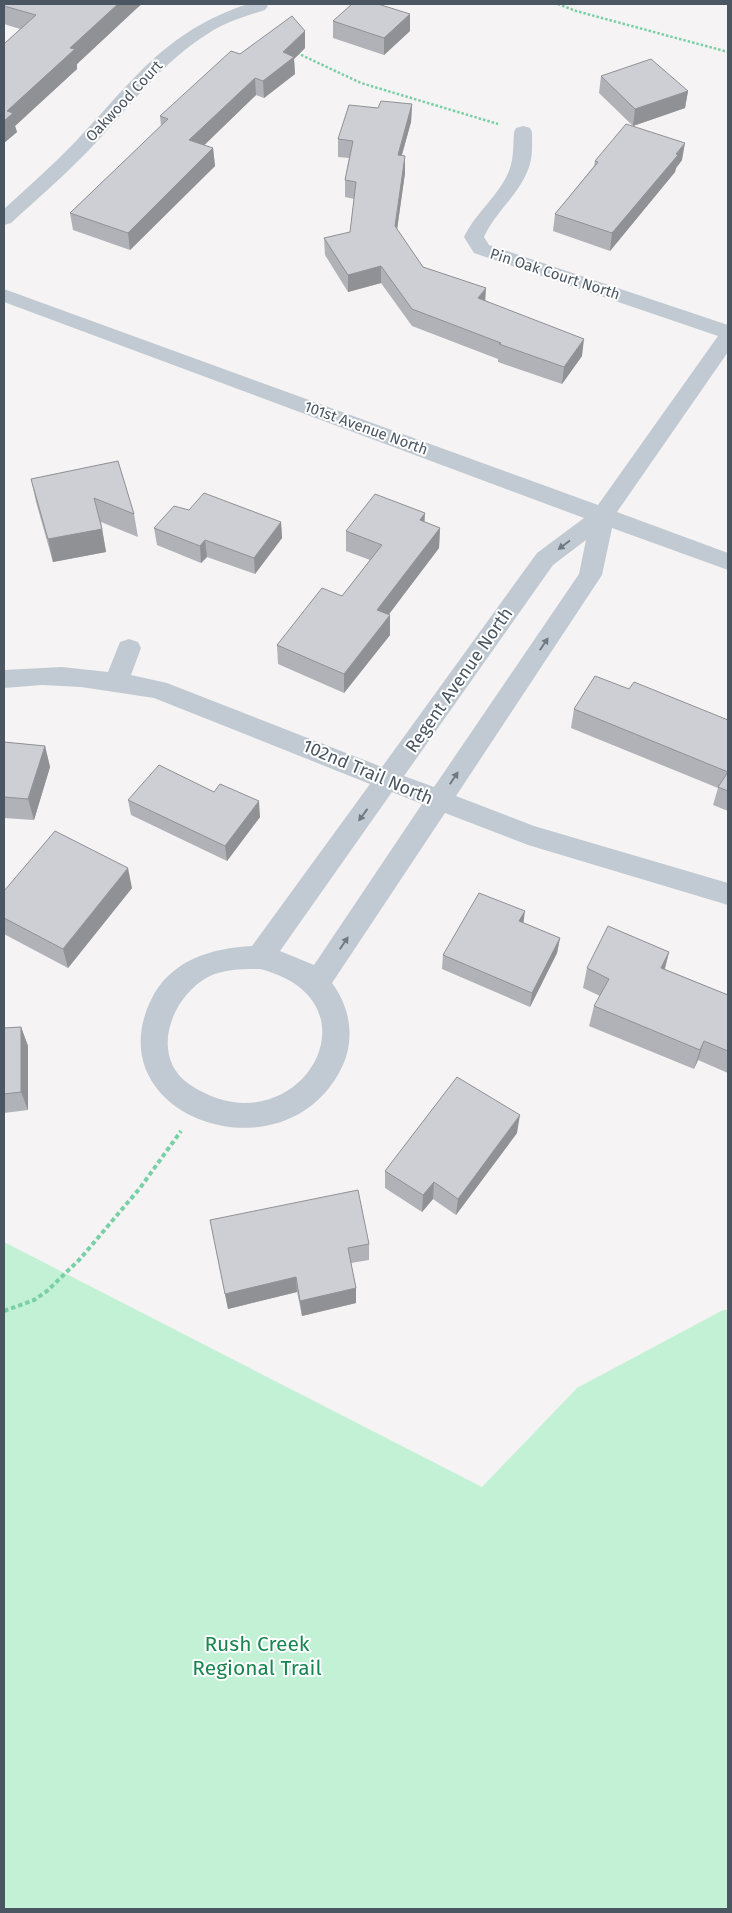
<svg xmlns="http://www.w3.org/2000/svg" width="732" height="1913" font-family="'Fira Sans',sans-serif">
  <rect width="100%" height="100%" fill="#f5f3f3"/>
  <path fill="#c3f1d5" d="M4,1242L482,1487L577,1388L723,1310H728V1909H4Z"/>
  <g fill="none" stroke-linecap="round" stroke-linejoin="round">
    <path stroke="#7ad0a6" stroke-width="2.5" stroke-dasharray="2.5 2" stroke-linecap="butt" d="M558,4L576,11L728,52
      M297,53L361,83L498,124"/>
    <path stroke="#7ad0a6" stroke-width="4" stroke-dasharray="4.5 3" stroke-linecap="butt" d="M4,1311L34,1300L47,1291L80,1259L140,1188L181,1131"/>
    <path fill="#c1cad2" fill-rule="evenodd" d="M248,4H266L268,6L265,10C246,16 226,22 209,33C161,62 127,110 89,150C64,176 37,199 11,223L4,225V209C28,187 53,165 76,141C133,81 165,31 248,4Z
      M523,126L530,128L532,132C532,144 533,156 529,167C520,194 495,212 484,237L489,245L728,325V352L617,512L728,553V570L612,528L602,575L598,581L456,796L534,826L728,883V905L528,845L445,813L332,983C350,1007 355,1038 343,1065C288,1184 94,1118 151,1000C170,960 212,948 252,946L370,784L154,698L81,687L42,685L4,688V670L62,667L108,672L120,642L129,639L138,642L141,648L131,675L167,683L382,767L537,553L584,518L4,302V289L598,505L718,336L474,253L464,237C476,212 501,194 510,168C514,156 513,144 514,132L516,128ZM586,540L579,574L434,787L404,776L553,565ZM392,792L422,804L314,965L280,951ZM260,969C389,1002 294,1156 189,1084C149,1056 171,997 208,977C223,969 243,969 260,969Z"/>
  </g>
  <path fill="#b0b2b7" d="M4,4L136,9L77,64V69L15,126L17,132L4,143V44L20,29L4,24Z
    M410,14V31L384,55L333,38V21Z
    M305,48L294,59L295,74L264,98L256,95L204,145L213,148L215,166L130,250L73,230L70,213L161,126L160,116L240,54Z
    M601,76L688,91L685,108L633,126L599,93Z
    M412,104L411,122L402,155L405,156V173L397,229L423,267L485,300L582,356L562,384L498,362V359L412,326L381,283L348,292L325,255L324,238L350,232L354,199L345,197V180L349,158L338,157V139L378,108Z
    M682,160L676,168L675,172L610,251L553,231L555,214L594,166L595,161Z
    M118,461L134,514L138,537L101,522L106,552L53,562L36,502L31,479Z
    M281,522L282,538L255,574L207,557L201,563L157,545L154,528Z
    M425,522L440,528L439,548L389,614L390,635L344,693L278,664L277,645L342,596L370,560L346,551V531Z
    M629,689L728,720V811L713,805L718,788L571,728L574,709Z
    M4,742L45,746L50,767L34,820L4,818Z
    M214,792L260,817L227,861L131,815L128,800Z
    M132,888L68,968L4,934V891Z
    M523,923L560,938L557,953L530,1007L442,969L443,955Z
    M669,952L665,969L728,995V1073L698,1060L694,1069L589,1026L594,1006L600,996L583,988L587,968Z
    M21,1027L28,1046V1110L4,1113V1028Z
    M517,1133L456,1215L433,1199L422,1212L385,1188V1171Z
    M210,1220L369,1244V1260L351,1263L356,1288V1303L302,1316L297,1292L228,1309Z"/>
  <path fill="#909195" d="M118,4H142L136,9L77,64V69L15,126L17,132L4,143V121L7,111L70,48Z
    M410,14V31L384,55V38Z
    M305,31V48L294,59L295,74L264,98L263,81L283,52Z
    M255,78L256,95L191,158L189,140Z
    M688,91L685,108L633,126L635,109Z
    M412,104L411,122L397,172L398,155Z
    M685,143L682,160L676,168L675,172L610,251L612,233Z
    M213,148L215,166L130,250L128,233Z
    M405,156V173L395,244V226Z
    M381,266V283L348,292V275Z
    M486,288L485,305L478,298Z
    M584,339L582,356L562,384L564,367Z
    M425,513L424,533L420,520Z
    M281,522L282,538L255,574L254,558Z
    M440,528L439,548L377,630V610Z
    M102,529L106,552L53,562L48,539Z
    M205,540L207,557L201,563L200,546Z
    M390,615V635L344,693V674Z
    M45,746L50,767L34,820L28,799Z
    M259,801L260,817L227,861L225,846Z
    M128,868L132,888L68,968L63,949Z
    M525,911L523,926L519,921Z
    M560,938L557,953L530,1007L532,993Z
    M669,952L664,971L661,968Z
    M21,1027L28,1046V1110L21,1092Z
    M704,1041L698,1060L694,1069L700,1050Z
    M520,1115L517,1133L456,1215L458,1199Z
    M434,1182L433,1199L422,1212L423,1195Z
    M296,1277L297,1292L228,1309L225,1294Z
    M356,1288V1303L302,1316L300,1301Z"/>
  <path fill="#cdcfd5" stroke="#909195" d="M4,4H118L70,48L75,49L7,111L13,113L4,121V44L36,15L4,6Z
    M352,4H378L410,14L384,38L333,21Z
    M292,16L305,31L283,52L294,57L263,81L255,78L189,140L213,148L128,233L70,213L168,119L160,116L231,51L240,54Z
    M651,59L688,91L635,109L601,76Z
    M381,101L412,104L398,155L405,156L395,226L423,267L486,288L478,298L584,339L564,367L499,344L501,343L412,309L381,266L348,275L324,238L350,232L356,182L345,180L353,141L338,139L349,105L378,108Z
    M626,124L685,143L676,154L678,155L612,233L555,214L598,162L595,161Z
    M118,461L134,514L94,498L102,529L48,539L31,479Z
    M204,493L281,522L254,558L205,540L200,546L154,528L174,506L189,510Z
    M375,494L425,513L420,520L440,528L377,610L390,615L344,674L277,645L322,588L342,596L382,545L346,531Z
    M595,676L629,689L634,682L728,720V791L718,787L728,772L574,709Z
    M4,742L45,746L28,799L4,797Z
    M159,765L214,792L220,784L259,801L225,846L128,800Z
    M55,831L128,868L63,949L4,918V891Z
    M479,893L525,911L519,921L560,938L532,993L443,955Z
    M608,926L669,952L661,968L728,995V1051L704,1041L700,1050L594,1006L609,979L587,968Z
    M21,1027V1092L4,1094V1028Z
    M457,1077L520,1115L458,1199L434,1182L423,1195L385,1171Z
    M358,1190L369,1244L348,1248L356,1288L300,1301L296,1277L225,1294L210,1220Z"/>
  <defs><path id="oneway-solid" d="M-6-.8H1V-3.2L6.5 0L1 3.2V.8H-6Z" transform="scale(1.25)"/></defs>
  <g fill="#6e7983">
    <use href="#oneway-solid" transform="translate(564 545) rotate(143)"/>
    <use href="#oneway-solid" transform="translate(544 644) rotate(-56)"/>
    <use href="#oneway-solid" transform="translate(454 778) rotate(-56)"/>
    <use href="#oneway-solid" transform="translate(363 815) rotate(126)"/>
    <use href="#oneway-solid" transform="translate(344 943) rotate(-56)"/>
  </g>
  <g text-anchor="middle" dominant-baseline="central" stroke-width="4" stroke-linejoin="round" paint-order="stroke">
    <g font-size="15" fill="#4a5661" stroke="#fff">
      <text transform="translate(124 101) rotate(-47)">Oakwood Court</text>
      <text transform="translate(555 274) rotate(18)">Pin Oak Court North</text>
      <text transform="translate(366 428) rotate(20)">101st Avenue North</text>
    </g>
    <g font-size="18" fill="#4a5661" stroke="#fff">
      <text transform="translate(459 680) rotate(-55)">Regent Avenue North</text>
      <text transform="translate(368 772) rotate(23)">102nd Trail North</text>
    </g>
    <g font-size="21" fill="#17864f" stroke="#fff">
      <text x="257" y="1644">Rush Creek<tspan x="257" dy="24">Regional Trail</tspan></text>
    </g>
  </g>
  <rect width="732" height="1913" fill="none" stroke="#4a5661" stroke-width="10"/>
</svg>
